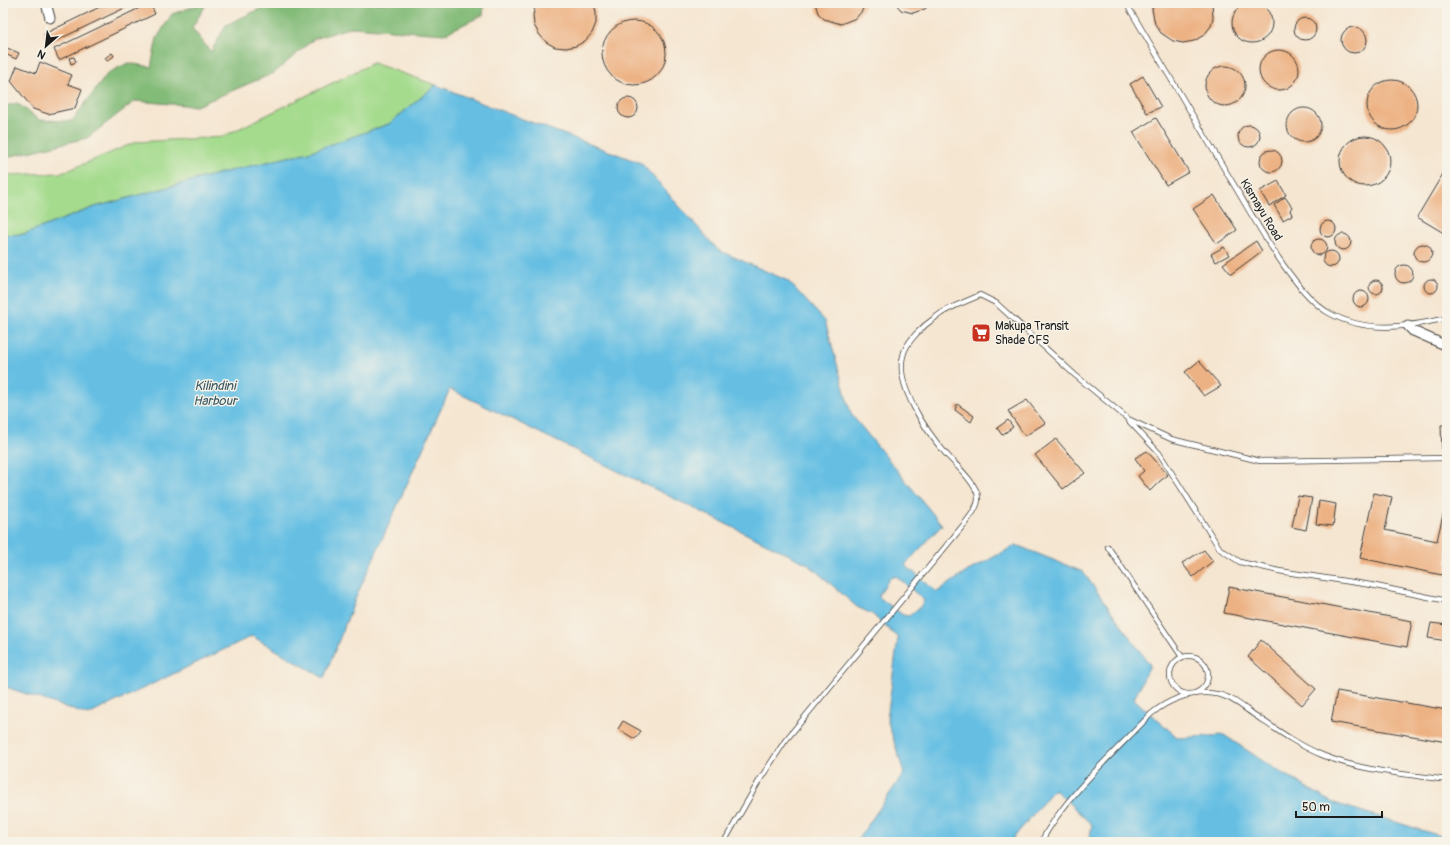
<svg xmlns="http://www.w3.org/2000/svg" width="1450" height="845" font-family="Pangolin,sans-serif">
  <rect width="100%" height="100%" fill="#f7f3e8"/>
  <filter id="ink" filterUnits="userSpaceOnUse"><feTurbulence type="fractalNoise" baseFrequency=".025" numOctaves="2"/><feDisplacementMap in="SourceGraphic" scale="8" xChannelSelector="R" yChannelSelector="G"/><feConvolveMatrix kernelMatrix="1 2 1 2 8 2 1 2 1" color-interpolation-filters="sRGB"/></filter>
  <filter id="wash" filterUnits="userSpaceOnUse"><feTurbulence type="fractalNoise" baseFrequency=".012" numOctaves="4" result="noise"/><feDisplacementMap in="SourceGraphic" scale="16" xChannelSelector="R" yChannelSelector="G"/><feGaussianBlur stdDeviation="0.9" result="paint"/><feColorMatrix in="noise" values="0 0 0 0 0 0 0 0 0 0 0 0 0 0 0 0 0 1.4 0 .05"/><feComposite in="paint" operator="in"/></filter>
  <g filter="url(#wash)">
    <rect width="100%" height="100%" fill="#f5e6d1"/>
    <path fill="#a4db8d" stroke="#607c54" d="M373,63L436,85L389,124L309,152L217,174L95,207L24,234L3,235V175L62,173L136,142L222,137Z"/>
    <path fill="#83bb78" stroke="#506c4a" d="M204,3H207L192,28L211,52L226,25L272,3H484L483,15L444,34L352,27L314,39L274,73L196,106L135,101L87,138L3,158V107L17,103L39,120L72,121L108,73L128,63L151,67L157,38L172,14Z"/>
    <path fill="#66bfe3" stroke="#416e80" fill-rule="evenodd" d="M436,85L509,114L641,163L718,250L788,281L825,321L851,414L942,525L905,565L937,592L968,571L1016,545L1083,572L1150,665L1134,699L1178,738L1224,735L1266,763L1331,802L1447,838V842H1089L1092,825L1054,789L1010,842H856L904,773L887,719L898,638L872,614L857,607L808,564L450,389L356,597L324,678L252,636L88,715L3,686V235L24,234L95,207L217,174L309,152L389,124ZM896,576L924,600L921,606L909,616L903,615L880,598L879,595L890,578Z"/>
    <g id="blocks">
      <path fill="#edb284" d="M108,3H135L49,44L44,34Z
        M150,3L155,14L59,60L54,49Z
        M536,3H594L596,13V23L592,33L585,41L576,46L566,48L555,47L546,42L539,34L534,25L533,15Z
        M643,3H663L653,7Z
        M815,3H865L862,11L856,18L841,24L824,19L818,13Z
        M895,3H930L925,9L913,13L901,10Z
        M1154,3H1212L1213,18L1211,26L1204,35L1194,41L1183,43L1173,41L1161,33L1155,24L1152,9Z
        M1232 23a20 20 0 1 1 40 0a20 20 0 1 1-40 0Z
        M1294 29a11 11 0 1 1 22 0a11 11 0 1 1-22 0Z
        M602 53a32 32 0 1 1 64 0a32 32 0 1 1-64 0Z
        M1341 40a13 13 0 1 1 26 0a13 13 0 1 1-26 0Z
        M7,48L19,53L16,59L5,54Z
        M1259 70a20 20 0 1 1 40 0a20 20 0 1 1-40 0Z
        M112,53L114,56L107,61L105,58Z
        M74,57L76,62L71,64L69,58Z
        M40,62L72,75L68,84L82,89L75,108L48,114L33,109L11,81L17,66L36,73Z
        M1205 86a20 20 0 1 1 40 0a20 20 0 1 1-40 0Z
        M1143,76L1161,107L1147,113L1130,84Z
        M1367 105a25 25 0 1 1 50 0a25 25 0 1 1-50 0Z
        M618 108a10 10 0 1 1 20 0a10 10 0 1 1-20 0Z
        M1287 125a17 17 0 1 1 34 0a17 17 0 1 1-34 0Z
        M1156,118L1189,172L1166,185L1133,132Z
        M1238 136a11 11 0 1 1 22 0a11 11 0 1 1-22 0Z
        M1340 161a25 25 0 1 1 50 0a25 25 0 1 1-50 0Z
        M1260 161a11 11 0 1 1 22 0a11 11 0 1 1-22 0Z
        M1447,167V235L1417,217Z
        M1278,181L1286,195L1269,206L1260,191Z
        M1214,195L1237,230L1217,244L1193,209Z
        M1285,197L1292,207L1290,210L1292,215L1283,220L1274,205Z
        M1320 229a8 8 0 1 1 16 0a8 8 0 1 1-16 0Z
        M1335 242a8 8 0 1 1 16 0a8 8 0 1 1-16 0Z
        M1311 247a8 8 0 1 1 16 0a8 8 0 1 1-16 0Z
        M1256,241L1262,251L1231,274L1223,264Z
        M1414 253a9 9 0 1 1 18 0a9 9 0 1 1-18 0Z
        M1224,247L1229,255L1216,262L1211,254Z
        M1323 259a8 8 0 1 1 16 0a8 8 0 1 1-16 0Z
        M1395 274a9 9 0 1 1 18 0a9 9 0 1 1-18 0Z
        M1424 286a7 7 0 1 1 14 0a7 7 0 1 1-14 0Z
        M1369 287a7 7 0 1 1 14 0a7 7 0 1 1-14 0Z
        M1353 299a8 8 0 1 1 16 0a8 8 0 1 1-16 0Z
        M1199,361L1221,386L1204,396L1185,372Z
        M1027,400L1045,423L1025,436L1008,411Z
        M957,404L974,416L971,422L955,410Z
        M1008,420L1013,427L1002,435L997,428Z
        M1441,425H1447V455H1442Z
        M1056,439L1085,473L1063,489L1035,455Z
        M1147,451L1168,475L1160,481L1150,491L1138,476L1144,471L1135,458Z
        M1374,493L1392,497L1385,530L1437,541L1447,497V576L1360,558Z
        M1298,496L1312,498L1306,530L1292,527Z
        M1319,501L1336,504L1333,526L1316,524Z
        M1204,550L1213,561L1193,577L1182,563Z
        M1229,587L1412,621L1407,647L1224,613Z
        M1431,623L1447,625V641L1428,638Z
        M1261,640L1316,689L1302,705L1248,657Z
        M1337,691L1447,710V742L1331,722Z
        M623,721L641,731L635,739L618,729Z"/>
    </g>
  </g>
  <g filter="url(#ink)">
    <use href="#blocks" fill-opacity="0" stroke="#3d3a37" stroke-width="1"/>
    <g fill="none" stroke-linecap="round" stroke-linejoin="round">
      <g stroke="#3d3a37" stroke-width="6">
        <path id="lane" d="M1126,3C1160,60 1194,117 1228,175C1251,212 1292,292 1329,313C1367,334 1407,327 1447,318
          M1129,421L1159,453L1220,549L1240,562L1279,571L1371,585L1447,601
          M1108,547L1182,657
          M1170 675a19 19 0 1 1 38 0a19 19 0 1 1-38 0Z
          M724,842L759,781L785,741L966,522C971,515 979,506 978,497C977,484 955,464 946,454C927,432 895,386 903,356C906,341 924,325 936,317C948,307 966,302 980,295L996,303L1075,375L1128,419L1171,439L1260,461L1447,458
          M1041,842C1065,796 1115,752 1151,714C1169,699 1193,690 1216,694C1231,696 1244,708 1256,716C1277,730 1298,745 1322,755C1360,771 1406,774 1447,780"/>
      </g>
      <g stroke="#3d3a37" stroke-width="11">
        <path id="street" d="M46,3L50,18
          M1408,326L1413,331L1447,346"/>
      </g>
      <use href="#lane" stroke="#fff" stroke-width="4.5"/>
      <use href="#street" stroke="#fff" stroke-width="9"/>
    </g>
  </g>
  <defs>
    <g id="supermarket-square" transform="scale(1)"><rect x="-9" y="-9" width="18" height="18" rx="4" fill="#c8321e" stroke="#f7f3e8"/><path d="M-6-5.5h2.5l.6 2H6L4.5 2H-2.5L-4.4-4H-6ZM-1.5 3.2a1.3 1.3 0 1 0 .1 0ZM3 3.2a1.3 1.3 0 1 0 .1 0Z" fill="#fff"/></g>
  </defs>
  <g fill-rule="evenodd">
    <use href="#supermarket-square" x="981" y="333"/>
  </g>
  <g text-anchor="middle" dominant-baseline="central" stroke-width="3" stroke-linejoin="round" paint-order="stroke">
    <g font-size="12" fill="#1c1c1c" stroke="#f7f3e8">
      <text transform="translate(1261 210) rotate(59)">Kismayu Road</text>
    </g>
    <g font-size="12" fill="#1c1c1c" stroke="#f7f3e8" text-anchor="start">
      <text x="995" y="326">Makupa Transit<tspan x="995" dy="14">Shade CFS</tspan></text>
    </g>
    <g font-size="13" font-style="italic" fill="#365562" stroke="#f7f3e8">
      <text x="215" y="386">Kilindini<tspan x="215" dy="15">Harbour</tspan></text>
    </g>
  </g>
  <rect width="1450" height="845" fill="none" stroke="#f7f3e8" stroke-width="16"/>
  <g transform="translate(46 46) rotate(208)" stroke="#f7f3e8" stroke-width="3" paint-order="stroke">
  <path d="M0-3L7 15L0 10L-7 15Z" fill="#1c1c1c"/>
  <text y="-6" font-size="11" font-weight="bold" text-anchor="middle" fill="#1c1c1c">N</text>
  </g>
  <path d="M1296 811v6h86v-6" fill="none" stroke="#1c1c1c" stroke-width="2"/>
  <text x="1302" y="811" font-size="12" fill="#1c1c1c" stroke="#f7f3e8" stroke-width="3" paint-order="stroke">50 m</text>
</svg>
